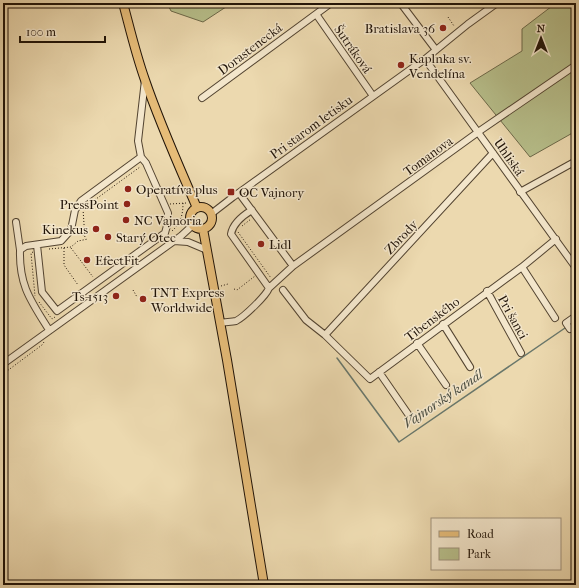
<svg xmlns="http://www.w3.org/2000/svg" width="579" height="588" font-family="'IM FELL French Canon',serif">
  <rect width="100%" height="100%" fill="#ecd9af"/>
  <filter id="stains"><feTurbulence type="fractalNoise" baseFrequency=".005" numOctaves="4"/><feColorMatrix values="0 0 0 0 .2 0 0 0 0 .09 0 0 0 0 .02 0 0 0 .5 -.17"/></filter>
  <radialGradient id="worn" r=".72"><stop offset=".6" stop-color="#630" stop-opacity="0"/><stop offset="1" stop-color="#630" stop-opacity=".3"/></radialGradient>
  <path fill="#b7bf8b" stroke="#6c6949" d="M167,3H232L203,22L171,11Z
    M556,3H576V131L530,157L470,83L522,51V29Z"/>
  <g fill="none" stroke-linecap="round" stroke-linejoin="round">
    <path stroke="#69776b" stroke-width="1.5" d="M571,325L576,321
      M337,358L399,442L565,328"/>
    <g stroke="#534431" stroke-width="8">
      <path id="minor" d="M400,4L402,5L436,50
        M316,14L373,96
        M425,59L576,268
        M202,98L331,3
        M520,192L576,161
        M239,193L293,266
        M211,214L233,197L425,59L468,24L497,3
        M16,222L20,250
        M174,241L188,242L207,250
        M37,245L42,292L57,311L165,233L168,222V213L146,163L141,157L138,141L145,80
        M522,267L555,318
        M269,288L293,266L481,130L576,65
        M283,290L306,320L325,335L370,379L522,267L556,239
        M487,291L521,353
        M576,316L566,323L570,329L576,325
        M220,323C225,322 231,322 236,321C244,317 266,296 269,288L231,234C233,223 242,216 252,210
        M443,324L470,367
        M49,330C31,301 19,286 20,250L26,246L61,241L71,230L75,210L81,201L141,157
        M325,335L493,153
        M417,343L446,385
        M3,364L181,236L193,225
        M379,372L408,414"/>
    </g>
    <g stroke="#201307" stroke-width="10">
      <path id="major" d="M123,3C130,29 136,55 145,80C160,124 179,166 197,208
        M190 218a11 11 0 1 1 22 0a11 11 0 1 1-22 0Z
        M203,229L227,360L264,585"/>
    </g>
    <path stroke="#201307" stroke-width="1" stroke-dasharray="1 2" stroke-linecap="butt" d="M448,17L454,26
      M170,204L186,203
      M85,207L140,167
      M83,209L85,239
      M242,226L251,219
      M172,231C181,223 183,214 183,203
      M77,232L85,236
      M238,232L271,278
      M64,248V265L78,285
      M71,248L93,277
      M49,249L71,247L78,241L88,239
      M33,252L31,253L35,296
      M221,286L228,284
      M234,289L237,290L255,276
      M133,290L137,297
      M39,302L52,319L55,317
      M3,374L42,345L44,342"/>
    <use href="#minor" stroke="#f3e6cb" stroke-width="6"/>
    <use href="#major" stroke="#e6bc78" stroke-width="8"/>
  </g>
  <g fill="#8f2418" stroke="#f3e6cb" stroke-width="1.5">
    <circle cx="443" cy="28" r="4"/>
    <circle cx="401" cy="65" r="4"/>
    <circle cx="128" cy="189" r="4"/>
    <rect x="227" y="188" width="8" height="8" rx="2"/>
    <circle cx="127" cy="204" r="4"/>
    <circle cx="126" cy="220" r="4"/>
    <circle cx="96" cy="229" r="4"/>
    <circle cx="108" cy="237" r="4"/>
    <circle cx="261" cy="244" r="4"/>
    <circle cx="87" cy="260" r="4"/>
    <circle cx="116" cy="296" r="4"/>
    <circle cx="143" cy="299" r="4"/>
  </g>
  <g text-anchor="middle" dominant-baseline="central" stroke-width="3" stroke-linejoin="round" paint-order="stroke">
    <g font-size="13" fill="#201307" stroke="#f3e6cb" text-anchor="start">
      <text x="435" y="28" text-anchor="end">Bratislava 36</text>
      <text x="409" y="58">Kaplnka sv.<tspan x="409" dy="15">Vendelína</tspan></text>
      <text x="136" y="189">Operatíva plus</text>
      <text x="239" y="192">OC Vajnory</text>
      <text x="119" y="204" text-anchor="end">PressPoint</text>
      <text x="134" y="220">NC Vajnoria</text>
      <text x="88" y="229" text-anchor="end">Kinekus</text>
      <text x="116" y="237">Starý Otec</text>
      <text x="269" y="244">Lidl</text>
      <text x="95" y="260">EfectFit</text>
      <text x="151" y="292">TNT Express<tspan x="151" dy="15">Worldwide</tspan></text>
      <text x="108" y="296" text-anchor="end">Ts-1513</text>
    </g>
    <g font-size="13" fill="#201307" stroke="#f3e6cb">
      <text transform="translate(250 49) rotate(-37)">Dorastenecká</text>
      <text transform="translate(353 49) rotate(55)">Šutráková</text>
      <text transform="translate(311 127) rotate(-36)">Pri starom letisku</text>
      <text transform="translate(428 156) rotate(-36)">Tomanova</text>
      <text transform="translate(509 157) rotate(55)">Uhliská</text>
      <text transform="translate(401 237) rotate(-47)">Zbrody</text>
      <text transform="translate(513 317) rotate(61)">Pri šanci</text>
      <text transform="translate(432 319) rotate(-37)">Tibenského</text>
    </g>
    <g font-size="14" font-style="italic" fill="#4a4d41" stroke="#f3e6cb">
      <text transform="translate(443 399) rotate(-34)">Vajnorský kanál</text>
    </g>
  </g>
  <rect width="579" height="588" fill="none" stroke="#ecd9af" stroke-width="16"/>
  <rect x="4" y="4" width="571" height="580" fill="none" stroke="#201307" stroke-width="2"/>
  <rect x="8" y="8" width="563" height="572" fill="none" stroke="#201307"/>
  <rect x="431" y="518" width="130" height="52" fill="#f3e6cb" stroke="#9f927d"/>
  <rect x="439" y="531" width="20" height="6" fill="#e6bc78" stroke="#9f927d"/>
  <text x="467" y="538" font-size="12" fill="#201307">Road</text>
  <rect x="439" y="548" width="20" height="12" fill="#b7bf8b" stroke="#9f927d"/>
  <text x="467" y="558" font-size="12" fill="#201307">Park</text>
  <g transform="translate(541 38)" stroke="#f3e6cb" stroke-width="3" paint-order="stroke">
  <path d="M0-3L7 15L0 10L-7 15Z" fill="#201307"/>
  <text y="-6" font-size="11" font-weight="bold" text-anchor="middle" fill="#201307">N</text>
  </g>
  <path d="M20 36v6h85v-6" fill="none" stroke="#201307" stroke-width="2"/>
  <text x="26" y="36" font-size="12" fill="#201307" stroke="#f3e6cb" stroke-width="3" paint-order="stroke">100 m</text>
  <rect width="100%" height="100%" filter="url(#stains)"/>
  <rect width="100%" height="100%" fill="url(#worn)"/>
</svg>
